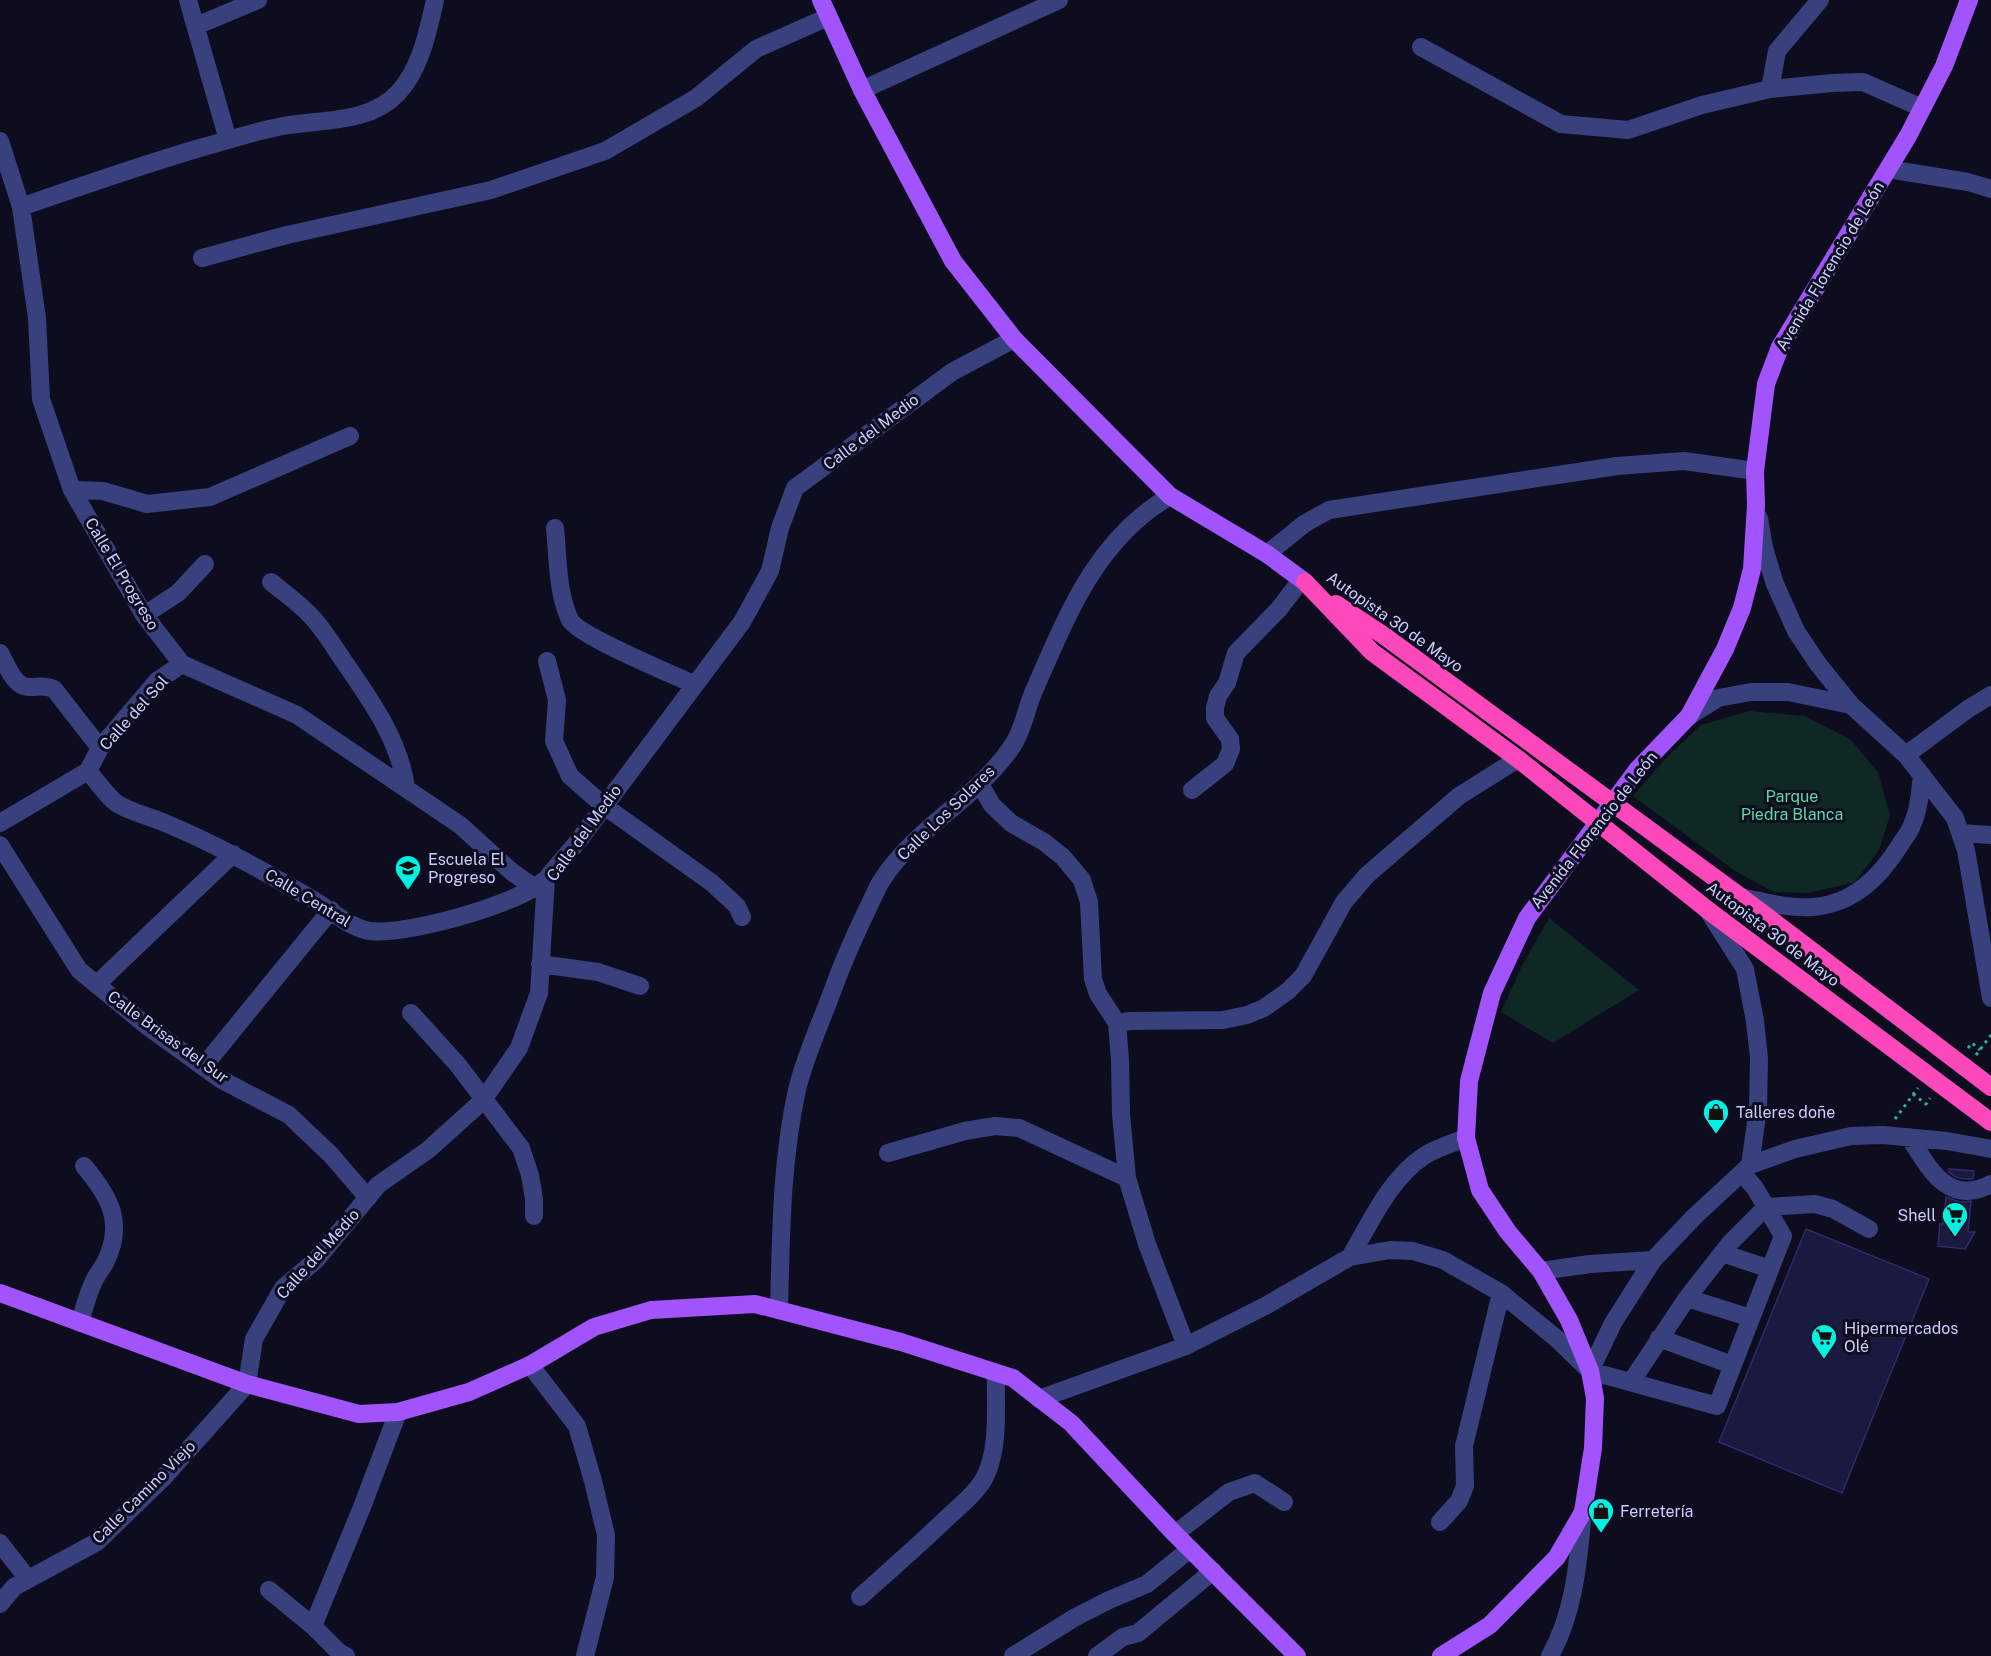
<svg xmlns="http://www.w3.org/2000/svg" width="1991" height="1656" font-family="'Public Sans',sans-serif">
  <rect width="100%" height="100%" fill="#0d0d1f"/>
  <path fill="#102824" d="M1749,711L1805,716L1851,740L1878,772L1890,815L1879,850L1855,882L1809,893L1774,892L1735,871L1633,796L1667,757L1701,725Z
    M1549,918L1639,990L1553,1043L1501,1012L1522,966Z"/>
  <path fill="#1a193f" stroke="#2e2b6b" stroke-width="1.5" d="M1949,1169L1974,1171L1973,1179H1964L1956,1177L1949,1172Z
    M1946,1197L1960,1202L1971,1201L1968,1232H1975L1965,1249L1938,1246L1940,1224H1943Z
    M1806,1229L1929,1279L1842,1493L1719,1442Z"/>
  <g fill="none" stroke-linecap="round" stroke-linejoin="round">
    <path stroke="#2fae92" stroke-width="3" stroke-dasharray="3 4.5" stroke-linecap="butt" d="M1968,1048L1972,1043L1980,1050
      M1976,1055L1991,1035
      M1913,1094L1926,1104L1930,1098
      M1895,1119L1918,1088"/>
    <path stroke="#38417d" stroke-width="18" d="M188,0L228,140
      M196,26L258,0
      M1421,47L1561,124L1628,130L1702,105L1770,89L1832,83L1863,82L1922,108
      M1770,89L1777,51L1820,0
      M862,90L1059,0
      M0,141L21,207L37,318L41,399L72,490L144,615L182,664L297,715L460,825L512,872L535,888
      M1888,169L1968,182L1991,189
      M21,207C81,186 142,165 203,147C229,140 256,131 283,126C321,119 369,124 398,93C421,68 428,31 435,0
      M202,258L287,235L491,190L605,151L696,98L756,49L828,17
      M72,490L103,491L147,504L210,497L350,436
      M1759,518L1764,548L1775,584L1796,631L1818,664L1851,705L1906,755L1955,818L1966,850L1991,998
      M555,528C558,557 557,593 570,620C579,636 672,674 693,684
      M1267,554L1304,524L1329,510L1617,466L1684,461L1755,471
      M271,582C283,592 296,601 307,612C321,625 332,644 343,660C370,699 399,739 406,787
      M144,615L178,593L205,564
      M0,653C7,665 14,688 30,687C40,687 44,685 54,689L100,748
      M547,661L557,700L554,741L570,776L603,805L712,883L737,906L742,917
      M1689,716L1718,698L1751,692H1788L1851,705
      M1906,755L1968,709L1991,695
      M88,771C97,781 105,794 115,802C126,811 152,817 165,823C216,844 263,871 310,898C328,908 346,925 365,930C397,939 518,904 542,882
      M980,784L992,805L1011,823L1044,842L1063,857L1082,880L1089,902L1093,979L1098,994L1117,1023L1120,1060L1121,1114L1127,1178L1147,1244L1186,1346
      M1192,790L1225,764L1231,749L1230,739L1215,718V708L1218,696L1227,683L1236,653L1279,609L1301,580
      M0,823L88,771L100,748L157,681L182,664
      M1960,833L1991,835
      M0,845L79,970L147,1026L220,1079L289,1115L331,1155L368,1198
      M1741,897C1765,902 1789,909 1814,907C1854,903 1880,877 1900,845C1904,838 1910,832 1912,825C1919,810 1920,792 1922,775
      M1709,912L1745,969L1755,1021L1759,1058L1758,1109L1750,1165
      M540,964L598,972L640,986
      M97,984L233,854
      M411,1013L458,1065L521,1148L530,1175L534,1199V1216
      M1117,1023L1130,1021L1223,1020L1247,1015L1264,1008L1288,991L1303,976L1344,902L1367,875L1459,796L1518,759
      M203,1067L331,910
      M1909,1137C1929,1168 1948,1207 1991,1184
      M888,1153L965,1131L995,1126L1019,1128L1127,1178
      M1722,1253L1770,1269
      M1350,1257C1371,1222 1389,1179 1424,1156C1436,1148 1453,1143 1466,1138
      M1541,1271L1590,1264L1653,1260
      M1687,1298L1751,1318
      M779,1310C781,1237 781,1162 797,1090C805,1056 820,1025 832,992C842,964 854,937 867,910C872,900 876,889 882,880C916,827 978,798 1013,745C1023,730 1026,710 1033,693C1067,616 1095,540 1170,496
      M80,1323C84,1308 88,1292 95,1279C98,1273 102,1268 105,1263C125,1223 110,1197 84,1166
      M1659,1338L1732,1365
      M530,1365L577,1426L593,1481L606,1535L605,1577L585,1656
      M1590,1371L1613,1323L1653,1260L1695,1216L1750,1165L1795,1149L1851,1136L1883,1135L1947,1141L1991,1149
      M1631,1382L1687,1298L1731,1242L1766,1207L1815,1204L1833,1209L1869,1229
      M1039,1399L1186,1346L1267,1305L1350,1257L1390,1250L1413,1251L1443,1260L1501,1293L1557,1339L1590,1371L1717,1406L1783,1236L1755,1188L1742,1173
      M1440,1522L1459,1501L1465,1486L1464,1446L1501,1293
      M1175,1534L1229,1492L1255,1483L1284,1502
      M0,1543L28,1579
      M269,1590L313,1626L340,1653L346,1656
      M860,1597C889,1571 919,1545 948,1517C961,1505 977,1492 985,1477C1000,1446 995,1406 996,1373
      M0,1604L14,1587L97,1542L164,1477L247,1384L254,1339L283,1288L316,1260L378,1185L428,1150L478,1105L490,1090L519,1048L539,993L546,879L579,840L742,622L770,571L780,528L795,488L952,372L1014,339
      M313,1626L362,1507L398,1412
      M1013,1656L1074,1618L1107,1601L1147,1584L1190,1549
      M1097,1656L1123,1637L1138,1633L1213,1571
      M1550,1656C1575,1611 1578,1562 1583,1512"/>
    <path stroke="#a254fc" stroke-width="18" d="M821,0L862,90L953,261L1014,339L1170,496L1267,554L1305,582
      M0,1293L247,1384L359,1414L398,1412L469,1392L530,1365L594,1327L651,1310L755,1304L901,1342L1013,1378L1071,1423L1175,1534L1297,1656
      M1441,1656L1490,1625L1557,1557L1583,1512L1593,1448L1595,1398L1590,1371L1569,1320L1541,1271L1508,1232L1480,1190L1466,1138L1469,1081L1492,993L1527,918L1637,770L1689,716L1725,649L1742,608L1752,569L1756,505L1755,471L1766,384L1780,347L1908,136L1944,66L1969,0"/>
    <path stroke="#fc48bb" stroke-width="18" d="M1305,582L1372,652L1518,759L1709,911L1991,1122
      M1336,604L1383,635L1741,897L1991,1087"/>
  </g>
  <defs>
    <g id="school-pin" transform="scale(1.35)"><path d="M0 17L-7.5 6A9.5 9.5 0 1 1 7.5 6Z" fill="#04f1e2" stroke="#0d0d1f"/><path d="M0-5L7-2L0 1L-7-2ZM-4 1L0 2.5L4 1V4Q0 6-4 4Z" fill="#111"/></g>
    <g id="shop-pin" transform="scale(1.35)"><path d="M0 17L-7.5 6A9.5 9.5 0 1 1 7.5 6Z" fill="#04f1e2" stroke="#0d0d1f"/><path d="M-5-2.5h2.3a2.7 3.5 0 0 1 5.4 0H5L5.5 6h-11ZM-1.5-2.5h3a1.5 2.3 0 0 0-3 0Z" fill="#111"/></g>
    <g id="supermarket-pin" transform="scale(1.35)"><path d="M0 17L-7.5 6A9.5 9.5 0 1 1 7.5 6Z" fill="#04f1e2" stroke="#0d0d1f"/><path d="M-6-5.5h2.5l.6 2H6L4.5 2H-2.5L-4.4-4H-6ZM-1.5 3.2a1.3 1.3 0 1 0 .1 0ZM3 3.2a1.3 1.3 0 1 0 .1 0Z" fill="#111"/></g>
  </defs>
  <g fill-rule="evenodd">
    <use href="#school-pin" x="408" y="868"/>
    <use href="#shop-pin" x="1716" y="1112"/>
    <use href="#supermarket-pin" x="1955" y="1215"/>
    <use href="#supermarket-pin" x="1824" y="1337"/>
    <use href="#shop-pin" x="1601" y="1511"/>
  </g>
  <g text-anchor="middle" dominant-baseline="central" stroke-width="6" stroke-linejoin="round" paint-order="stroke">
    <g font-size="16" fill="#cbcdfe" stroke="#0d0d1f">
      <text transform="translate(1830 266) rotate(-59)">Avenida Florencio de León</text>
      <text transform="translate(871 432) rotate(-37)">Calle del Medio</text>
      <text transform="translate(122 574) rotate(59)">Calle El Progreso</text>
      <text transform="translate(1395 622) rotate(35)">Autopista 30 de Mayo</text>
      <text transform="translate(134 713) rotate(-48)">Calle del Sol</text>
      <text transform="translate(946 813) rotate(-44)">Calle Los Solares</text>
      <text transform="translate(1594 830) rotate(-52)">Avenida Florencio de León</text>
      <text transform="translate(584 833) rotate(-54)">Calle del Medio</text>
      <text transform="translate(308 898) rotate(31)">Calle Central</text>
      <text transform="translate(1773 934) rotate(37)">Autopista 30 de Mayo</text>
      <text transform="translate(168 1037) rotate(36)">Calle Brisas del Sur</text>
      <text transform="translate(318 1254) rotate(-48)">Calle del Medio</text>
      <text transform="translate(144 1492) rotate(-45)">Calle Camino Viejo</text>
    </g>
    <g font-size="16" fill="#59dca6" stroke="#0d0d1f">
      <text x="1792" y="796">Parque<tspan x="1792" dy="18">Piedra Blanca</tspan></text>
    </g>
    <g font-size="16" fill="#cbcdfe" stroke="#0d0d1f" text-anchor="start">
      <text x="428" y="859">Escuela El<tspan x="428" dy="18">Progreso</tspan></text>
      <text x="1736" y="1112">Talleres doñe</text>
      <text x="1936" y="1215" text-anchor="end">Shell</text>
      <text x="1844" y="1328">Hipermercados<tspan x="1844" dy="18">Olé</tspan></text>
      <text x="1620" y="1511">Ferretería</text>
    </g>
  </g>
</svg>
